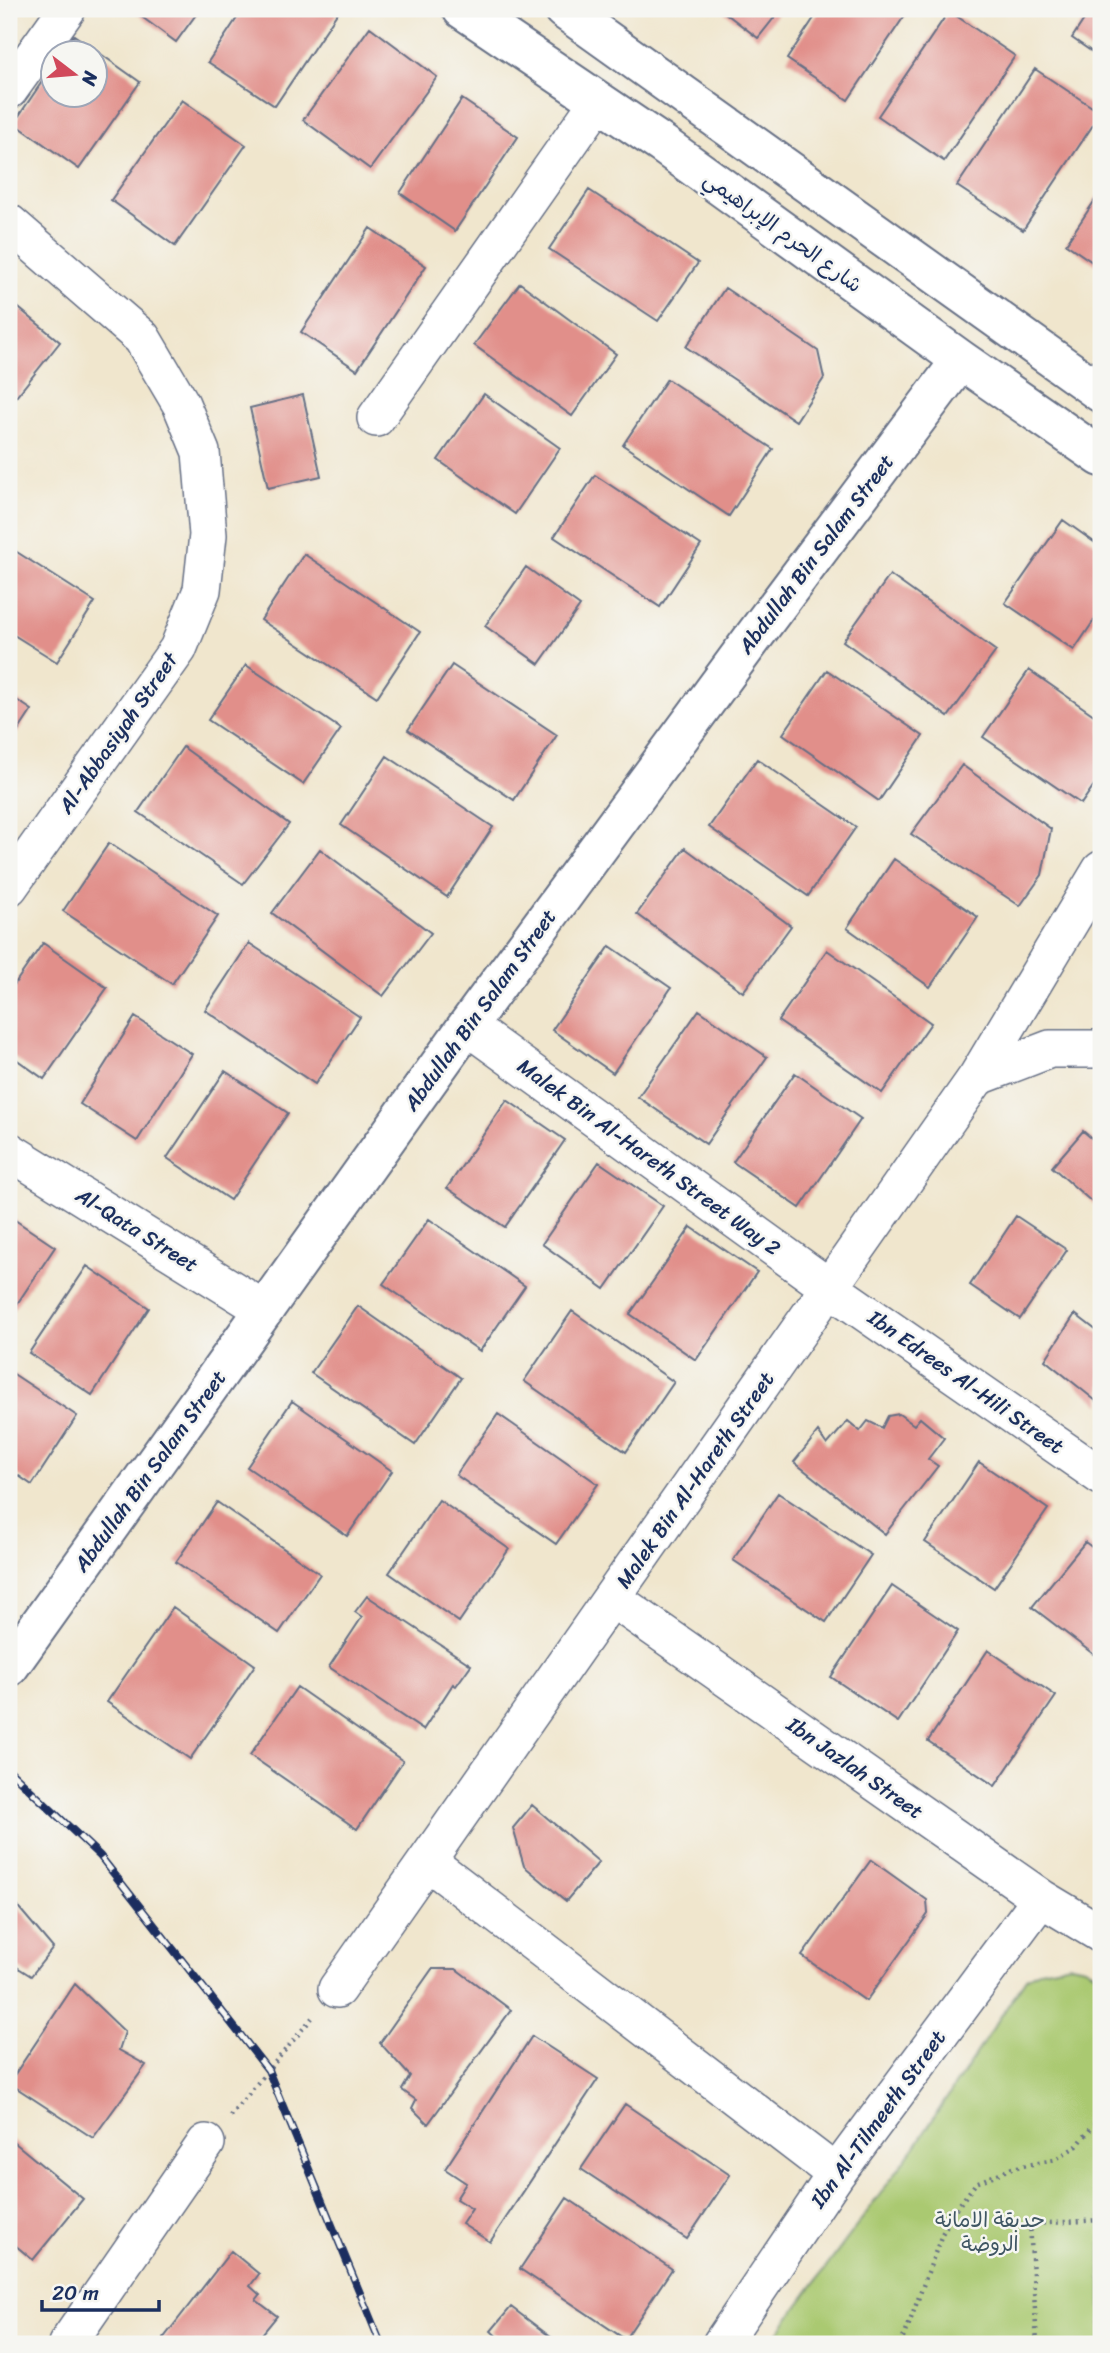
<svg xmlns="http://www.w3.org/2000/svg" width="1110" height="2353" font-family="Sriracha,'Playpen Sans Arabic',sans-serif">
  <rect width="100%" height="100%" fill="#f6f6f2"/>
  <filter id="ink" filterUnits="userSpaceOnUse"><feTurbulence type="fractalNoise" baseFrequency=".0143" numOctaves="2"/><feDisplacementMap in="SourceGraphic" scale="14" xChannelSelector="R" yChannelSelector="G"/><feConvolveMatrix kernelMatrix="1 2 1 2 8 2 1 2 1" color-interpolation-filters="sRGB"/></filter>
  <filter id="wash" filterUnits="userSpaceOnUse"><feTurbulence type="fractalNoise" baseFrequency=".00686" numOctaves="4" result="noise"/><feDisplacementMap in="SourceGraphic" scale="28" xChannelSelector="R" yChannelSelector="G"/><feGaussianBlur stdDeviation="1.57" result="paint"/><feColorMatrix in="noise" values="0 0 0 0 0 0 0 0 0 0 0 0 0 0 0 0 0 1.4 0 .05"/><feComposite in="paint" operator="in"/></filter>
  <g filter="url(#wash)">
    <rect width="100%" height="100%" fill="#f0e6cd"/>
    <path fill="#aac971" stroke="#627c68" stroke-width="2" d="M1071,1964L1085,1967L1101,1976V2344H770L914,2148L1026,1978L1040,1970Z"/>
    <g id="blocks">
      <path fill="#e18f8a" d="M131,9H200L176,42Z
        M243,9H334L338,12L275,106L208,62Z
        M720,9H781L758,38Z
        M820,9H909L848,100L787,59Z
        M1091,9H1101V58L1072,38Z
        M949,11L1015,56L944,161L878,116Z
        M370,27L437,77L370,169L303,120Z
        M74,35L140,82L79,169L14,123L52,67V94H94V52H62Z
        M1035,69L1101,113L1023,230L957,186Z
        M462,99L518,137L455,231L400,193Z
        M182,100L246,145L175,246L111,200Z
        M589,190L698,263L658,321L549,249Z
        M1101,191V268L1066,244Z
        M370,228L426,266L357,370L301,332Z
        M520,283L616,354L572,416L474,345Z
        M725,288L818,351L824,378L796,421L686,347Z
        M9,300L60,342L16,397L9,391Z
        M667,379L773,449L729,516L623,445Z
        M484,394L560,448L515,514L438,460Z
        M303,395L321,476L268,488L250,408Z
        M595,475L701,545L660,607L554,537Z
        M1063,520L1101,547V610L1074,650L1005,603Z
        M9,547L95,602L57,662L9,632Z
        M304,554L420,632L377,697L261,620Z
        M526,567L580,606L539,664L485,626Z
        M890,575L996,651L948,717L843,641Z
        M246,665L341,729L303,784L208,720Z
        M452,665L557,735L514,800L408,730Z
        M827,670L923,736L879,801L783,734Z
        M1029,670L1101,720V775L1081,804L983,737Z
        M9,695L32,710L9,745Z
        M183,747L289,824L243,884L138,812Z
        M387,756L493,827L447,897L341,825Z
        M757,759L856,827L808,896L709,827Z
        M962,765L1051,829L1042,875L1020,906L911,834Z
        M109,843L218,916L172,984L63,911Z
        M685,848L791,926L743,992L637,914Z
        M320,849L431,933L383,996L272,913Z
        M894,859L978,917L930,987L847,928Z
        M43,943L107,988L44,1079L9,1054V992Z
        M249,943L360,1017L315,1084L205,1010Z
        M610,946L671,988L613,1073L552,1030Z
        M827,950L931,1023L882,1093L778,1021Z
        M699,1010L767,1057L706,1144L638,1097Z
        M135,1017L192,1054L137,1141L80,1104Z
        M225,1071L288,1113L230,1200L167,1158Z
        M795,1073L861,1119L800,1208L733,1162Z
        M507,1100L565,1140L505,1227L447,1188Z
        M1083,1131L1097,1143L1101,1139V1210L1052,1167Z
        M599,1162L663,1206L605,1289L542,1244Z
        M9,1216L55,1247L9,1316Z
        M1016,1216L1067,1250L1020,1319L970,1285Z
        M429,1219L525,1286L480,1351L383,1284Z
        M691,1227L757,1272L696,1360L630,1314Z
        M87,1266L149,1308L92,1395L29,1353Z
        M358,1306L461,1378L415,1445L311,1373Z
        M572,1311L674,1382L626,1452L524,1381Z
        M1075,1314L1101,1334V1405L1045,1360Z
        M9,1371L77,1416L32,1485L9,1469Z
        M292,1401L392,1471L347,1536L247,1467Z
        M498,1414L598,1484L556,1544L456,1475Z
        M899,1414L914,1425L920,1418L944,1438L928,1459L938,1466L885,1534L794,1462L818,1432L827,1445L848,1421L860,1431L868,1421L882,1428L888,1416Z
        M979,1462L1048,1509L994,1588L925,1542Z
        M778,1493L871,1555L826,1622L733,1560Z
        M439,1500L509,1549L459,1622L389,1573Z
        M217,1502L320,1574L279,1633L176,1562Z
        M1085,1542L1101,1554V1660L1032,1607Z
        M892,1586L958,1631L898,1722L831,1677Z
        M367,1596L471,1665L456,1686L453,1684L423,1730L329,1667L362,1617L355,1612Z
        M173,1607L255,1665L190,1759L107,1702Z
        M988,1650L1056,1696L995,1786L928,1741Z
        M297,1687L403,1761L357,1829L250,1755Z
        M532,1805L599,1862L566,1901L524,1866L513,1828Z
        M871,1860L927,1900L928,1914L866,2001L802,1956Z
        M9,1896L53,1948L31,1976L9,1962Z
        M432,1969H456L511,2010L428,2124L412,2108L416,2100L402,2090L410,2076L380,2043Z
        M75,1984L125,2032L119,2050L146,2065L93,2138L9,2083Z
        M532,2036L598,2079L490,2242L462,2224L472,2209L456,2199L466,2183L445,2169Z
        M625,2104L730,2175L687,2239L581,2169Z
        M9,2138L83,2199L33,2260L9,2240Z
        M567,2198L672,2269L625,2339L520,2269Z
        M231,2251L259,2274L250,2286L260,2295L256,2300L277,2316L254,2344H159Z
        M511,2307L560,2344H505L491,2331Z"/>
    </g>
  </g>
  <g filter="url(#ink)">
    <use href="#blocks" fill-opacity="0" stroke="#666f85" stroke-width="2"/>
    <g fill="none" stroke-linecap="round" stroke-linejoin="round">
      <g stroke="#666f85" stroke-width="40">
        <path id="street" d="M9,90L67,9
          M9,223L142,338L181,404L201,452L208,535L202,590L178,649L9,887
          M376,418L598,102
          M467,1026L830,1288L1101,1476
          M977,1077L1101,870
          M9,1151L265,1310
          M612,1598L1041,1898L1101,1934
          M427,1861L836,2174
          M337,1989L977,1077L1050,1049H1101
          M67,2344L206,2143
          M721,2344L836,2174L1041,1898"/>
      </g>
      <g stroke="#666f85" stroke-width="42">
        <path id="secondary" d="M462,9L662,144L961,360L1101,457
          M563,9L1101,393
          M9,1667L467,1026L752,639L961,360"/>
      </g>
      <path stroke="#666f85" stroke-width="4.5" stroke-dasharray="2 5" stroke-linecap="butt" d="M230,2116L312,2018
        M899,2344L905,2335L942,2234L956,2209L976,2183L1012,2168L1054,2160L1077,2146L1101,2116
        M1037,2344L1030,2224L1101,2220"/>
      <use href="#street" stroke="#fff" stroke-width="37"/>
      <use href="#secondary" stroke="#fff" stroke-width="38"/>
      <g stroke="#1b2f5e" stroke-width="8">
        <path id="rail" d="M9,1770L100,1856L268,2070L381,2344"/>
      </g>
      <use href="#rail" stroke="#f6f6f2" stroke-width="5" stroke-dasharray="16" stroke-linecap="butt"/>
    </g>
  </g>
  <g text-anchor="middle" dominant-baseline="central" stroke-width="5" stroke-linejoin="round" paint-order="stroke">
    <g font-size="21" fill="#1b2f5e" stroke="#f6f6f2">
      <text transform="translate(783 232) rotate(36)">شارع الحرم الإبراهيمي</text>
      <text transform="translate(816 554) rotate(-53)">Abdullah Bin Salam Street</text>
      <text transform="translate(118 733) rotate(-55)">Al-Abbasiyah Street</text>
      <text transform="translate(480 1010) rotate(-54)">Abdullah Bin Salam Street</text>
      <text transform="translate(649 1157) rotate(36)">Malek Bin Al-Hareth Street Way 2</text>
      <text transform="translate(137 1230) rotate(32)">Al-Qata Street</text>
      <text transform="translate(966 1382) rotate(35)">Ibn Edrees Al-Hili Street</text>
      <text transform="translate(150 1471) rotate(-54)">Abdullah Bin Salam Street</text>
      <text transform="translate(695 1480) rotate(-55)">Malek Bin Al-Hareth Street</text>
      <text transform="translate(855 1768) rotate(35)">Ibn Jazlah Street</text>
      <text transform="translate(878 2119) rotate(-54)">Ibn Al-Tilmeeth Street</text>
    </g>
    <g font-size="21" fill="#3f5663" stroke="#f6f6f2">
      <text x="990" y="2220">حدبقة الامانة<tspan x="990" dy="24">الروضة</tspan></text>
    </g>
  </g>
  <rect width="1110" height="2353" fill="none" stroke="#f6f6f2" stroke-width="35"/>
  <g transform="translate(74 74) rotate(106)"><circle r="33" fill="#f6f6f2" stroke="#9ea6b7" stroke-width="2"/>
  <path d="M0-5L12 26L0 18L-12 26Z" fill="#d1495b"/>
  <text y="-10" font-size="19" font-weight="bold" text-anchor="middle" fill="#1b2f5e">N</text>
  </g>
  <path d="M42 2300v10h117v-10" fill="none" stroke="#1b2f5e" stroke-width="3.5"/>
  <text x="52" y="2300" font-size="21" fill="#1b2f5e" stroke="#f6f6f2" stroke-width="5" paint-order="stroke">20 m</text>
</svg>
